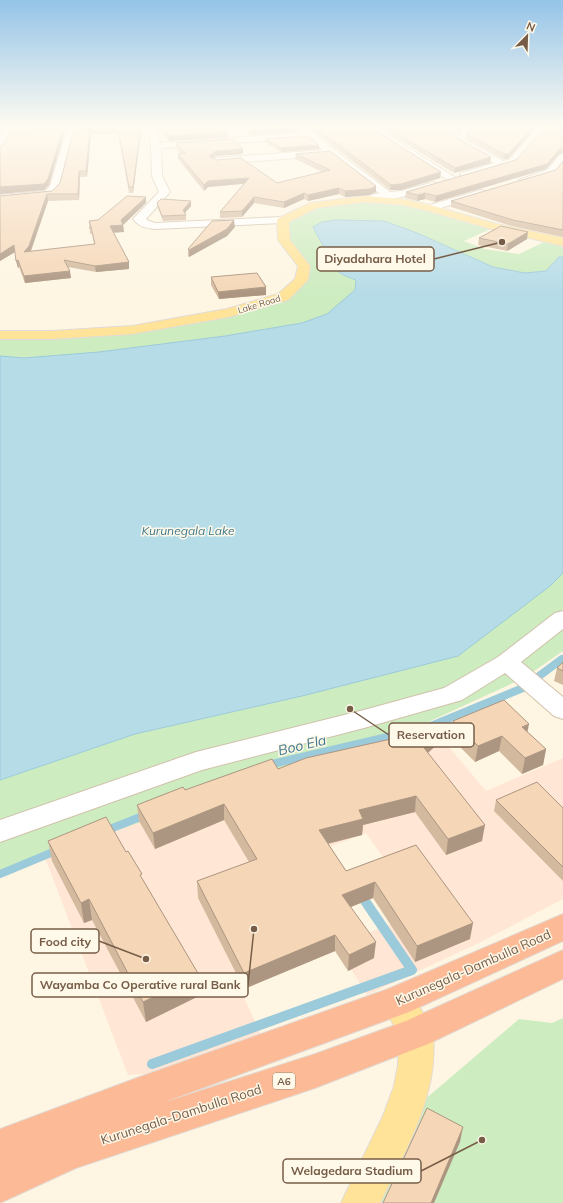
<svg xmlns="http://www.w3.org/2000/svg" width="563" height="1203" font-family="Mulish,sans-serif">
  <rect width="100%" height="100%" fill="#fef6e3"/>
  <path fill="#ffe6d5" d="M428,722L486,791L563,758V899L481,942L367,995L337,946L421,911L366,833L260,873L312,961L240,989L263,1039L179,1072L128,1075L44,855Z"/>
  <path fill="#cdecc0" d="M365,199L402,202L495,227L464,241L485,249L519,254L550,239L563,242V257H559L546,271L525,273L493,267L417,233L384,221L335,220L322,222L313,227L336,270L343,275L356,280L355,290L327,314L302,323L225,336L99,352L24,358L0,356V335L132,330L283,297L304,266L284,240L283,220L314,205Z
    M563,573V651L524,678L426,723L0,871V780L135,734L302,696L550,586Z
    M563,1018V1203H369L423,1101L519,1019L552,1023Z"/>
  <path fill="#b6dce8" stroke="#9bcadb" d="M335,220L384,221L417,233L493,267L525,273L546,271L559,257H563V573L550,586L458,656L302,696L135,734L0,780V356L24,358L99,352L225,336L302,323L327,314L355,290L356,280L343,275L336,270L313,227L322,222Z"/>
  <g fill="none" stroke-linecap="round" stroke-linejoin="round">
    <path stroke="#9bcadb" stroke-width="5.5" d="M561,660L563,659"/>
    <path stroke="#9bcadb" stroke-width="8" d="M268,765L426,728L523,688L562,659
      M105,831L145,815
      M0,874L58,850
      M360,894L363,899"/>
    <path stroke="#9bcadb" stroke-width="10" d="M152,1064L412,970L363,898"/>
    <g stroke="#d1c1ab" stroke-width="2">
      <path id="minor" d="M9,125H18L8,138L3,149L0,150V137Z
        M68,125H76L59,189L52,196L48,197L0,201V195L45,191L50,186Z
        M149,125H157L160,143L301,133L295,127L296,125H302L390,192L401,191L434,182L439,185L438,187C426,191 377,206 370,197L371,195L379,193L328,154L324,156L216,164L211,161L216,158L323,150L308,138L161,148L162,176L170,192L146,219L149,221L155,223L283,217L287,218L289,220L287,222L283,223L155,229C146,228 139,227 133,219L159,192L152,176L151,146Z
        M362,125H372L458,179L457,181H449Z
        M428,125H439L458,136L467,125H475L464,139L503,161L509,160L540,125H549L515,164L465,178L460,175L461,173L494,163Z
        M563,154V163L555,174L523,185L518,182L519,180L547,170L560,155Z
        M481,190L485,191L486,193L485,195L430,211L424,208L426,206Z
        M563,611V629L521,662L563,697V719L554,716L505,673L462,700L364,728L202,770L0,842V820L196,752L364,710L444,688L498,657L555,613Z"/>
    </g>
    <g stroke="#e1dbd7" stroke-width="2">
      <path id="major" d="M365,196L402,199L430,205L497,224L563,238V246L491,229L428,211L402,205L365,202L317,208L289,222L290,240L310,266L308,280L288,300L229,317L132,334L52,339H0V331H52L132,326L227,309L278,294L295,279L298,266L278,240L277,220L279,218L310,203Z
        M397,986C400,987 406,988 408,990C413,994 417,1003 420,1008C425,1016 433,1026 433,1036C439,1094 405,1152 380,1203H341L383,1116L394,1086L398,1065L399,1034L380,1001L385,990Z"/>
    </g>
    <g stroke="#e1dbd7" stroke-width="2">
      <path id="highway" d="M563,914V941L409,1012L162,1103L315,1054L406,1021L563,950V979L428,1044L315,1088L76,1168L0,1203V1129L134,1079L388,989Z"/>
    </g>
    <use href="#minor" fill="#fff" fill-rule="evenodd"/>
    <use href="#major" fill="#ffe398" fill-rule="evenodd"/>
    <use href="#highway" fill="#fcbb96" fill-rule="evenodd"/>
  </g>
  <path fill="#d3b99e" d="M142,125L133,193H129L118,134H91L87,177H80L79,200L48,201L31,251L94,244L92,234H90L89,221L98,220L146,203L123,225L124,232H113L129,262V269L96,272L68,267L71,278L25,283L19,267L18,268L15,252L0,261V196L52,191L60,183L74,129Z
    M158,125H221L228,137L169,141L159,130Z
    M233,125H296L298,132L251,135Z
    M305,125H367L440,178L401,190H390L337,149Z
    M375,125H434L490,163L454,173Z
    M442,125H465L458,134Z
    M474,125L508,159H503L466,139L467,134Z
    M563,125V153L559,154L546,169L435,202L425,199L417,201L405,198L406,192L516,160Z
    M265,139L319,149L281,152L265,142Z
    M176,143L243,149V154L216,156L213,158L216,160L277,183L322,172L295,159L296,154L376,186V192L369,195L345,197L339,194L308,201L304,199L284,208L254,203L242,217L220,218V212L244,184L208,187L204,191L178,159V154H180L176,148Z
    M563,161V237L512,226L451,207V201L556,170Z
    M157,203L191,206L185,213L186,215V220L163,221L158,208Z
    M235,227L227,236L189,257L188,256V249Z
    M479,238L527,239L507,251L478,245Z
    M211,277L266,295L219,299L211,285Z
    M563,662V685L554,681L557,668Z
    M453,721L527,732L546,749L543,765L522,774L499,751L475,762L450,737Z
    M440,728L438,744L428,753L482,841L446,855L415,812L363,825L362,835L328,844L346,871L416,845L470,939L415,962L373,898L350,907L374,958L348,971L335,951L244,989L198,898L197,881L249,862L224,820L155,849L139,821L137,805L185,790L278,769Z
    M496,800L563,808V881L494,811Z
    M48,841L142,879L199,975L201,995L146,1022L92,920L84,923L52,861Z"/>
  <path fill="#ac9681" d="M2,125H7L0,134V128Z
    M29,125H36L26,133L25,128Z
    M141,125H142L133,193V187Z
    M462,125H465L458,134V129Z
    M534,125H538L508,159H503L504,154Z
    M298,127V132L251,135V130Z
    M63,129L64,134L49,185L44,190L0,194V187Z
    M90,129L91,134L87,177L86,171Z
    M227,132L228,137L169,141V136Z
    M319,145V149L281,152V148Z
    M563,148V153L559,154L546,169L435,202L436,196Z
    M243,149V154L216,156L210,162L209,156L216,151Z
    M491,157L490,163L454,173L455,168Z
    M79,171L80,177L79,200L78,194Z
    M441,172L440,178L401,190H390L391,185Z
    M249,178V183L208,187L204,191V185L208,181Z
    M376,186V192L369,195L345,197V191Z
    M339,188V194L308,201V195Z
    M304,193V199L284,208V202Z
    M425,193V199L417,201L418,195Z
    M47,194L48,201L30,253L24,252Z
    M146,197V203L123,225L124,232L111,233L110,226L121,220Z
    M254,197V203L242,217V211Z
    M191,201V206L183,215V210Z
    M234,220L235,227L227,236L189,257V250Z
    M528,232L527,239L507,251L508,244Z
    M14,245L15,252L0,261V254Z
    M18,260L19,267L18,268L16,261Z
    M129,262V269L96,272L95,266Z
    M70,271L71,278L25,283L24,276Z
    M266,287V295L219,299L218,292Z
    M529,724L526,739L522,727Z
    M440,728L438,744L419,760L421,744Z
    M502,736L499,751L475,762L478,746Z
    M546,749L543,765L522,774L525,758Z
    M416,796L415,812L363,825L362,835L318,846L319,830L359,810Z
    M224,804V820L155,849L153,833Z
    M485,825L482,841L446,855L448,839Z
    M375,882L373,898L341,911L342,895Z
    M89,899L92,920L84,923L81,903Z
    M473,923L470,939L415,962L417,946Z
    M335,935V951L244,989V973Z
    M376,942L374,958L348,971L349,955Z
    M199,975L201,995L146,1022L143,1002Z
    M463,1127L460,1142L434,1203H431Z"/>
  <path fill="#f5d7b8" stroke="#ac9681" d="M15,125H29L25,128L63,129L48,179L44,184L0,187V146L3,145Z
    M80,125H141L133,187H129L118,129H78Z
    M159,125H221L227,132L169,136Z
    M241,125H296L298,127L251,130Z
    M311,125H367L441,172L401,184L391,185L338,144Z
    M383,125H434L491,157L455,168Z
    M451,125H462L458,129Z
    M474,125H534L509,154H504L467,134Z
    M547,125H563V148L560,149L547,164L436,196L425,193L418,195L406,192L516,160Z
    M74,129H90L86,171H79L78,194H47L29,246L24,252L95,244L91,227L89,228L91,226L89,221L98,220L127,196L146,197L121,220L123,225L110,226L129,262L95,266L64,260L70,271L24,276L18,260L16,261L14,245L0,254V196L52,191L60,183Z
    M308,136L319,145L281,148L265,139Z
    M234,139L243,149L216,151L209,156L216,160L241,158L277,183L330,170L296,154L330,151L376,186L370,189L345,191L339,188L308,195L304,193L284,202L254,197L242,211L220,212L249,178L208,181L204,185L178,154L185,153L176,143Z
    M563,161V230L513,220L451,201L556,170Z
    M161,199L191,201L183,210L186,215L162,216L157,203Z
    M234,220L227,229L189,250L188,249L212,221Z
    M501,226L528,232L508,244L479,238Z
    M257,273L266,287L218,292L211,277Z
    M563,662V671L557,668Z
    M504,700L529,724L522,727L546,749L525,758L502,736L478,746L453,721Z
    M440,728L421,744L485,825L448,839L416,796L359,810L363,819L319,830L346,871L416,845L473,923L417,946L375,882L342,895L376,942L349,955L335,935L244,973L197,881L257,859L224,804L153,833L137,805L183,787L185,790L272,759L278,769L306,758Z
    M537,782L563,808V867L496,800Z
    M106,817L126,852L128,851L142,874L140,875L199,975L143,1002L89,899L81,903L48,841Z
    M427,1108L463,1127L431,1203H383Z"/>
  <linearGradient id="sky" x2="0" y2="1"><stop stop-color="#94c4e8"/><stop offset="0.43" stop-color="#fffbf2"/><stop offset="1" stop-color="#fffbf2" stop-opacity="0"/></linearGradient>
  <rect width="563" height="294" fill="url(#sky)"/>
  <g text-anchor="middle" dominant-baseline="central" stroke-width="3" stroke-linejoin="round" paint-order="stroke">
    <g font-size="9" fill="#775d47" stroke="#fff9ea">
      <text transform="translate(259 304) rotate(-17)">Lake Road</text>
    </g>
    <rect fill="#fff9ea" stroke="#a08c78" stroke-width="1" x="273" y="1073" width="22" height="16" rx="3"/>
    <g font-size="10" font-weight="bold" fill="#775d47">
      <text x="284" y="1081">A6</text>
    </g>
    <g font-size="12" font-style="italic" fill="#3f778c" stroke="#fff9ea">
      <text x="188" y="530">Kurunegala Lake</text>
    </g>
    <g font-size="13" fill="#775d47" stroke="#fff9ea">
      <text transform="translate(473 967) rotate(-24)">Kurunegala-Dambulla Road</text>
      <text transform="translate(181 1114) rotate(-18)">Kurunegala-Dambulla Road</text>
    </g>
    <g font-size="14" font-style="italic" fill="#3f778c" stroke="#fff9ea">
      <text transform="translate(302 745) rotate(-13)">Boo Ela</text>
    </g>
  </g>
  <path fill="none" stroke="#775d47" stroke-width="1.5" d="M502 242L434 259M350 709L389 735M146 959L99 941M254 929L248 985M482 1140L421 1171"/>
  <g fill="#775d47" stroke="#fff9ea" stroke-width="1.5">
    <circle cx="502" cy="242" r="4"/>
    <circle cx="350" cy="709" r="4"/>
    <circle cx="146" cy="959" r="4"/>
    <circle cx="254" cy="929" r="4"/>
    <circle cx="482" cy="1140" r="4"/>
  </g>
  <g fill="#fff9ea" stroke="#775d47" stroke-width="1.5">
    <rect x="317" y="247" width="117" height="24" rx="4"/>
    <rect x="389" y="723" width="85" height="24" rx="4"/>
    <rect x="31" y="929" width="68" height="24" rx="4"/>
    <rect x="32" y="973" width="216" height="24" rx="4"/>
    <rect x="283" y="1159" width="138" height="24" rx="4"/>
  </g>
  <g font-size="12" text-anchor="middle" font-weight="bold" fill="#775d47">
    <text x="375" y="263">Diyadahara Hotel</text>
    <text x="431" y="739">Reservation</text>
    <text x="65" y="946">Food city</text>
    <text x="140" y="989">Wayamba Co Operative rural Bank</text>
    <text x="352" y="1175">Welagedara Stadium</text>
  </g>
  <g transform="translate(527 36) rotate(23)" stroke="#fff9ea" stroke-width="3" paint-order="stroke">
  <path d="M0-3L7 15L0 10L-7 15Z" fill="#775d47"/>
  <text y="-6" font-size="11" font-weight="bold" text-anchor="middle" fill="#775d47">N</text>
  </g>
</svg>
